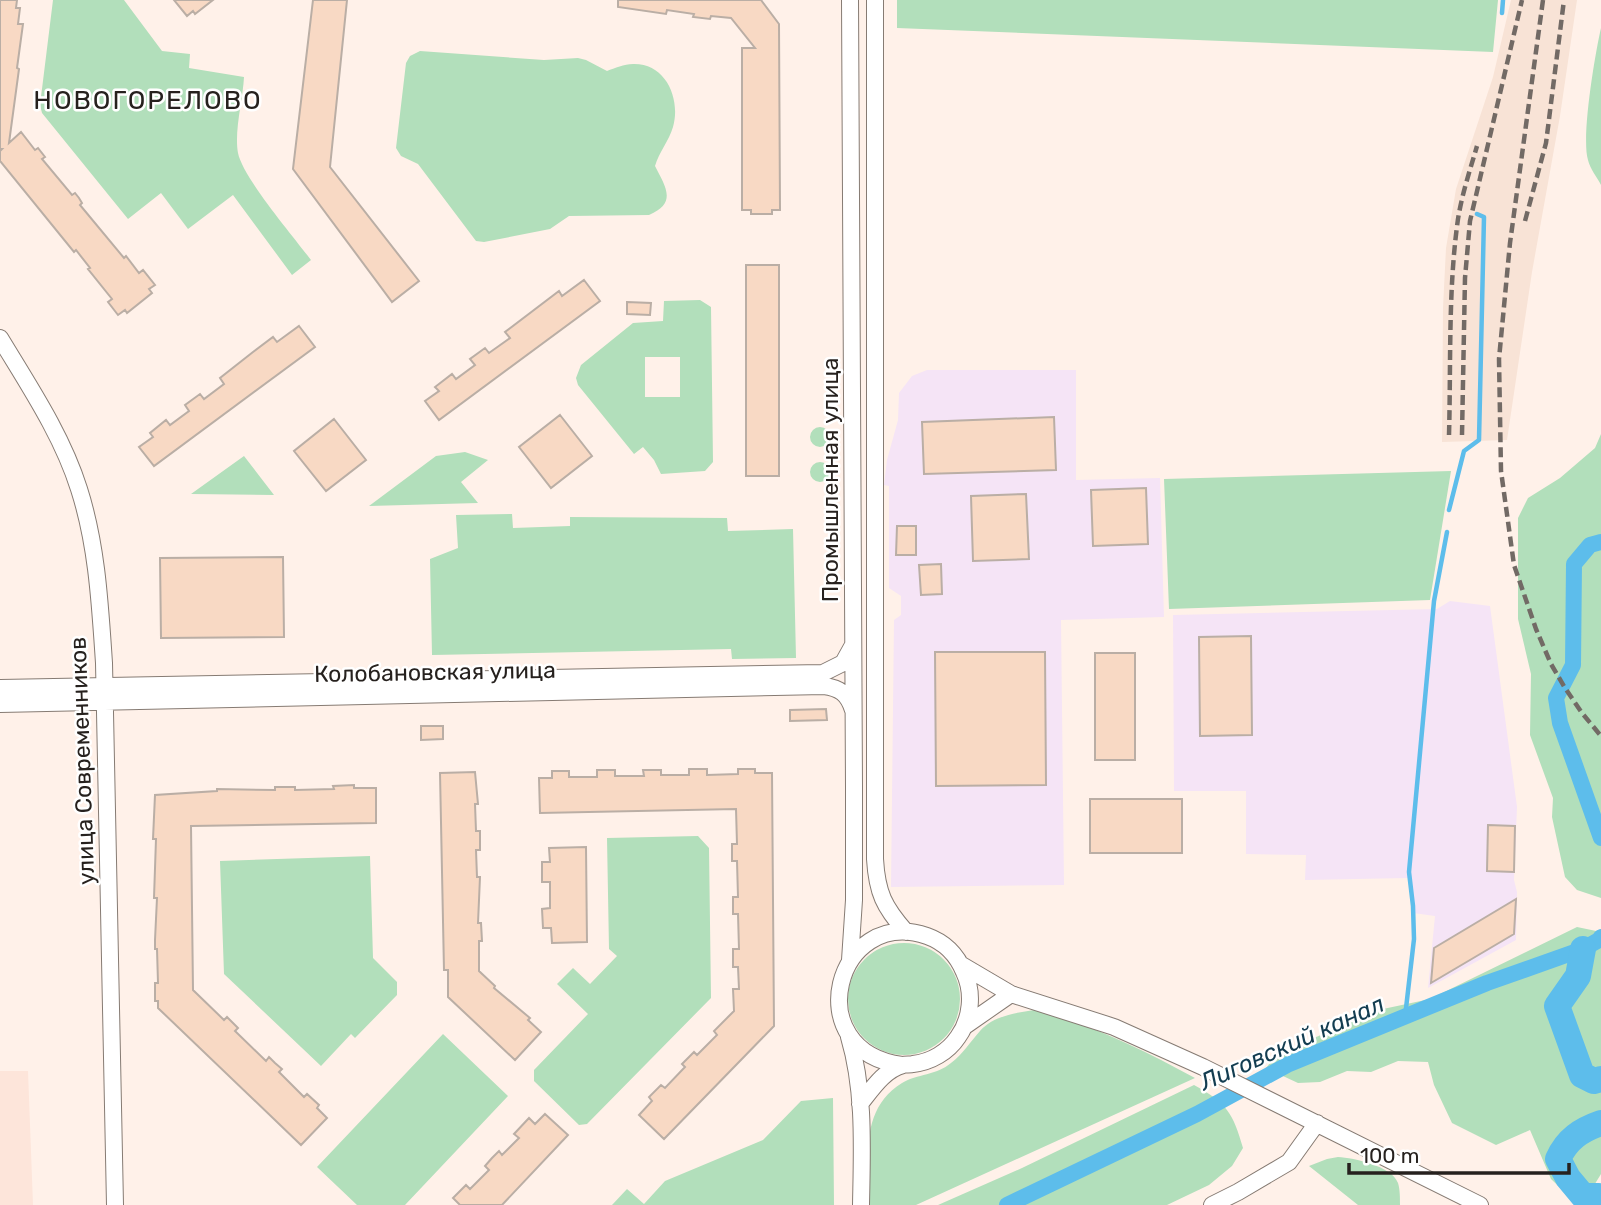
<svg xmlns="http://www.w3.org/2000/svg" width="1601" height="1205" font-family="Rubik,sans-serif">
  <rect width="100%" height="100%" fill="#fff1e9"/>
  <path fill="#f8e3d6" d="M1511,0H1577L1560,116L1532,272L1507,440L1442,442L1443,308L1446,248L1456,189L1493,77Z"/>
  <path fill="#f5e4f6" d="M927,370H1076V480L1160,478L1164,617L1061,620L1064,885L891,887L894,620L901,615V596L889,588V486L884,485L887,460L898,420L899,393L912,376Z
    M1450,601L1490,606L1517,807L1514,880L1517,892L1516,940L1428,988L1435,916L1413,913L1408,878L1305,880L1306,855L1246,854V791H1174L1173,615L1437,609Z"/>
  <path fill="#fde5da" d="M0,1071H28L33,1205H0Z"/>
  <path fill="#b2dfbb" fill-rule="evenodd" d="M53,0H124L162,51L190,54L189,68L244,77C243,99 234,131 238,153C243,178 294,237 311,260L292,275L233,195L188,229L161,193L128,219L42,113L40,105Z
    M897,0H1498L1493,52L897,28Z
    M1601,28V185C1597,177 1590,169 1588,160C1581,137 1595,54 1601,28Z
    M420,51L544,60L578,58L586,60L607,71C615,68 624,64 633,64C666,63 681,99 673,127C669,141 659,152 655,166C665,186 678,203 649,215L569,216L550,229L484,242L476,241L418,164L401,156L396,148L406,63L410,56Z
    M700,300L711,307L713,462L705,471L661,474L654,460L643,447L634,454L578,385L576,378L581,365L633,323L663,321L664,301ZM645,357H680V397H645Z
    M810 437a10 10 0 1 1 20 0a10 10 0 1 1-20 0Z
    M1601,434V898L1577,890L1565,877L1552,817L1553,798L1530,735L1531,674L1518,619V518L1528,498L1560,478L1595,448Z
    M465,452L488,460L461,482L478,503L369,506L436,456Z
    M244,456L274,495L191,494Z
    M810 472a10 10 0 1 1 20 0a10 10 0 1 1-20 0Z
    M1451,471L1430,600L1169,609L1164,479Z
    M512,514L513,528L570,526V517L727,518L728,531L793,529L796,658L732,659L731,649L432,655L430,559L458,548L456,515Z
    M698,836L709,848L711,998L587,1124L579,1125L534,1081V1070L588,1014L557,984L573,968L590,984L617,956L609,949L607,838Z
    M370,856L373,958L397,982V995L355,1038L351,1034L321,1066L224,974L220,861Z
    M1577,927L1601,932V1174L1585,1200L1574,1201L1551,1179L1530,1130L1496,1145L1452,1123L1434,1085L1428,1062L1398,1061L1371,1072L1347,1071L1320,1082L1298,1083L1266,1068L1278,1053L1383,1009L1430,999Z
    M848 999a56 56 0 1 1 112 0a56 56 0 1 1-112 0Z
    M1034,1010C1092,1024 1143,1050 1195,1078L916,1205H869C868,1162 859,1109 902,1083C917,1074 937,1075 951,1063C963,1054 970,1042 980,1031C993,1016 1015,1013 1034,1010Z
    M443,1034L508,1096L405,1205H357L317,1167Z
    M1194,1085C1227,1103 1233,1113 1243,1148L1232,1166L1209,1185L1167,1205H938L1022,1168Z
    M833,1098L834,1205H612L627,1189L644,1204L665,1181L763,1140L801,1101Z
    M1338,1157C1354,1158 1392,1166 1398,1183C1400,1189 1400,1198 1400,1205H1358L1309,1166L1327,1159Z"/>
  <g fill="none" stroke-linecap="round" stroke-linejoin="round">
    <path stroke="#5dbdeb" stroke-width="4.5" d="M1502,13L1503,0
      M1449,510L1464,451L1479,440L1484,217L1477,214
      M1405,1017L1414,939L1413,906L1409,872L1434,601L1447,532"/>
    <path stroke="#5dbdeb" stroke-width="16" d="M1601,542L1590,545L1574,564L1573,665L1556,698L1560,723L1601,838
      M1007,1205L1197,1114L1289,1064L1487,983L1583,949L1599,940L1601,937"/>
    <path stroke="#5dbdeb" stroke-width="26" d="M1583,949L1578,976L1557,1006L1582,1075L1594,1081L1601,1079
      M1600,1205L1599,1196H1583L1568,1178L1558,1159C1567,1139 1581,1130 1601,1123"/>
  </g>
  <path fill="#f8d9c4" stroke="#baaea5" stroke-width="2" d="M0,0H17L16,8H20L18,24H23L17,68L19,69L9,143L21,132L35,150L38,148L45,157L42,159L72,195L75,193L79,198L82,203L80,205L124,258L126,256L139,273L143,270L155,285L149,289L152,293L127,313L125,310L118,315L108,302L112,299L88,269L90,268L76,250L74,252L0,161V151L2,149H0Z
    M174,0H213L195,14L193,11L187,16Z
    M313,0H347L330,167L419,281L392,302L293,169Z
    M618,0H761L779,24L780,210H772V214H751V210H742V48H755L731,18L711,16L710,19L693,17L694,14L667,10L666,14L618,7Z
    M746,265H779V476H746Z
    M584,280L600,301L439,420L425,401L439,391L435,387L452,374L456,379L475,365L470,359L485,348L489,353L510,338L505,332L559,291L562,296Z
    M627,302L651,303L650,315L627,314Z
    M299,326L315,347L154,466L139,447L153,437L150,433L166,420L170,425L189,411L185,405L200,394L204,399L224,384L220,378L253,352L273,337L277,342Z
    M560,415L592,456L551,488L519,447Z
    M1054,417L1056,470L924,474L922,422Z
    M334,419L366,460L326,491L294,451Z
    M1146,488L1148,544L1093,546L1091,490Z
    M1026,494L1029,559L973,561L971,496Z
    M897,526H916V555H896Z
    M283,557L284,637L161,638L160,558Z
    M941,564L942,594L921,595L919,565Z
    M1251,636L1252,735L1200,736L1199,637Z
    M935,652H1045L1046,785L936,786Z
    M1095,653H1135V760H1095Z
    M826,709L827,720L790,721V710Z
    M421,726H443V739L421,740Z
    M689,769H707V775L738,774V769H755V773H772L774,1026L664,1139L639,1115L652,1101L649,1097L661,1085L665,1088L685,1067L682,1064L694,1052L697,1055L717,1035L714,1031L734,1011L733,989H739L738,967H733V949H739L738,914H733V897H738L737,861H732V844H737L736,809L540,813L539,778H552V771H569V777H597V770H615V776H644L643,770H661V775H689Z
    M475,772L478,804H475L476,831H480V850H476L477,877H480L478,923H481L482,941H479V971L495,986L494,988L530,1018L528,1020L541,1032L515,1060L448,997V970H444L440,773Z
    M354,785V788H376V823L191,826L193,990L224,1020L227,1017L238,1028L235,1031L266,1061L269,1057L275,1063L282,1069L279,1072L304,1097L307,1094L319,1105L317,1108L327,1118L301,1145L158,1008V1001H155V983H158L157,949H155V940L157,898H154L156,839H153L155,795L217,791V789L275,790V787H295V790L334,789L333,786Z
    M1090,799H1182V853H1090Z
    M1488,825L1515,826L1514,872L1487,871Z
    M586,847L587,942L552,943L551,928H543L542,909L550,908V882H542V862H550L549,848Z
    M1516,899L1514,934L1431,983L1434,948Z
    M545,1114L568,1135L502,1205H460L453,1198L466,1185L470,1189L489,1170L485,1166L492,1158L499,1151L502,1155L519,1138L514,1134L529,1118L535,1124Z"/>
  <g fill="none" stroke-linecap="round" stroke-linejoin="round">
    <g stroke="#867b73" stroke-width="18">
      <path id="minor" d="M850,0L854,787V900L850,960
        M875,0V859C877,893 884,907 906,932
        M0,338C29,386 62,435 79,489C97,545 100,604 104,663L115,1205
        M0,688L823,673L843,663L853,645
        M0,704L824,686C840,688 848,694 853,710
        M960,964L1011,994L1114,1027L1203,1067L1480,1205
        M965,1026L1011,994
        M849,1037C865,1091 862,1149 861,1205
        M860,1104C872,1089 884,1070 903,1065C906,1064 910,1065 913,1064C931,1062 948,1052 958,1037C971,1019 974,993 964,972C957,955 944,942 927,936C836,905 797,1051 902,1065
        M1212,1205L1238,1192L1289,1162L1317,1123"/>
    </g>
    <use href="#minor" stroke="#fff" stroke-width="16"/>
    <path stroke="#726a65" stroke-width="4.5" stroke-dasharray="10 5" stroke-linecap="butt" d="M1543,0L1510,243L1499,359L1501,471L1514,565L1536,629L1551,664L1565,688L1582,713L1601,736
      M1525,221L1546,143L1564,0
      M1449,435C1451,363 1448,289 1458,219C1462,194 1470,170 1477,146
      M1462,435L1465,278L1470,221L1522,0"/>
  </g>
  <g text-anchor="middle" dominant-baseline="central" stroke-width="5" stroke-linejoin="round" paint-order="stroke">
    <g font-size="23" fill="#26211e" stroke="#fff">
      <text transform="translate(830 480) rotate(-90)">Промышленная улица</text>
      <text transform="translate(435 672) rotate(-1)">Колобановская улица</text>
      <text transform="translate(82 761) rotate(-92)">улица Современников</text>
    </g>
    <g font-size="24" font-style="italic" fill="#133d51" stroke="#fff">
      <text transform="translate(1292 1043) rotate(-24)">Лиговский канал</text>
    </g>
    <g font-size="26" letter-spacing="2" fill="#26211e" stroke="#fff">
      <text x="148" y="100">НОВОГОРЕЛОВО</text>
    </g>
  </g>
  <path d="M1349 1163v10h220v-10" fill="none" stroke="#26211e" stroke-width="3.5"/>
  <text x="1360" y="1163" font-size="21" fill="#26211e" stroke="#ffffff" stroke-width="5" paint-order="stroke">100 m</text>
</svg>
